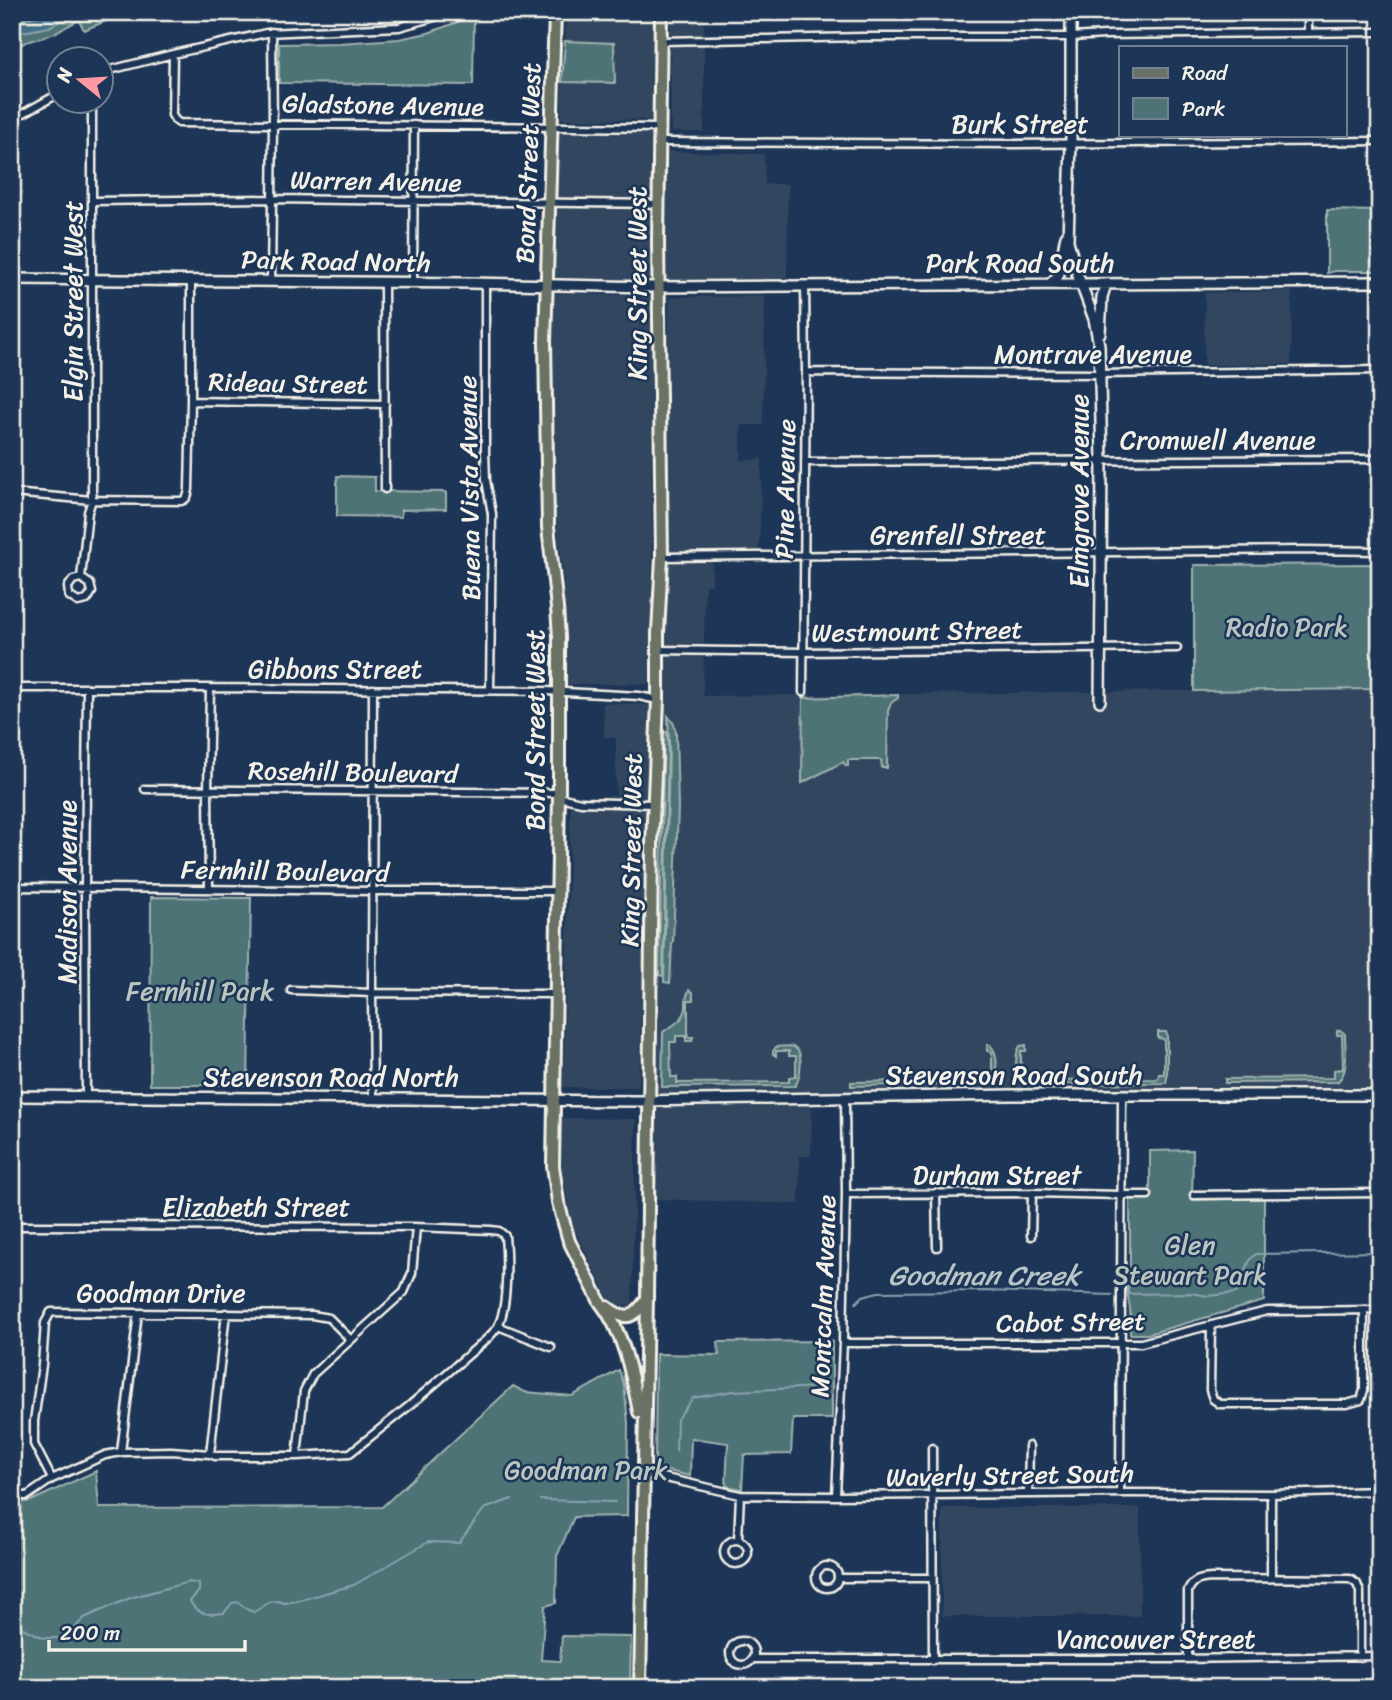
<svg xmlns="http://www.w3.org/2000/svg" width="1392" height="1700" font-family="Sriracha,sans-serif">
  <rect width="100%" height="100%" fill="#1d3557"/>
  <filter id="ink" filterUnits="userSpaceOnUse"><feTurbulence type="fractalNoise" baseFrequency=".0143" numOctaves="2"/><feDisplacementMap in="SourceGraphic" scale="14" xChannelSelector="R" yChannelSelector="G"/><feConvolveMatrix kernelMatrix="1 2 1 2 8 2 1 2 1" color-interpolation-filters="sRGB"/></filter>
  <g filter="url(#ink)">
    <path fill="#33465f" d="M567,12H655V120L561,119L562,82H615L614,43L565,41Z
      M670,12H704V132H671Z
      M554,124L663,127V151L764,154L765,184H788L787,283L668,284L549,282Z
      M1292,291L1291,364L1204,365L1205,293Z
      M552,293L651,296L652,595L649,684H567L564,582L552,486Z
      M765,296L763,425H741V460L762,459L759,551H712V585H705L703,696L1380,689V1089L812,1092L811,1156H800L799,1204L654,1199L665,696L669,297Z
      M603,703L651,705L639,1087H563L571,794L584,797L616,796V738L604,737Z
      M561,1118L636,1119L632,1304L623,1306L610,1302L572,1224L562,1171Z
      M942,1508H1140V1616H942Z"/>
    <path fill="#4d7376" stroke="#a0b2af" stroke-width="2" d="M12,12H138L111,19L84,30L79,20C68,25 58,33 47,36C34,41 19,40 12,55Z
      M474,16L473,85L279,83V44L339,43L399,39L428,33Z
      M565,41L614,43L615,83L562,82Z
      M1327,210L1380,211V271H1335L1327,273Z
      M337,476L375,477V491L446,492V509L401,510V517L337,516Z
      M1380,564V689L1194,691V565Z
      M898,695V698L891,703L888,711L887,768H882L881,760H848V766H846L843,762L802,783L803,698Z
      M668,716L674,724L676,733L678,807L673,943H672L670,983L664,982L669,743Z
      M664,732H667L668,745L663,976L659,975Z
      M151,897L251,898L248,1085H150Z
      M689,990L693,992V1000H688V1037H693L692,1041H686V1036H676V1042H670L671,1077H677V1083L789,1082V1077L796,1076V1056H789V1051H776V1056L773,1054V1051L776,1047C781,1047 789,1045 794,1047C805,1052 800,1079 795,1086L662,1087L663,1032C673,1025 685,1020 686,1007C686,1000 686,996 689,990Z
      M1340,1030L1345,1034C1345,1050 1350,1072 1337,1082L1225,1083V1079L1334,1078V1070L1343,1069L1342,1035H1337V1031Z
      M1158,1032H1166L1167,1035V1078L1166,1083L1058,1084H1042L1041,1082C1035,1082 1029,1084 1025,1082C1013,1077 1015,1054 1020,1046L1026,1045V1051H1021V1071H1027V1080L1158,1079L1159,1074H1164V1039L1158,1038Z
      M987,1045H990C999,1054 999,1074 988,1083L851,1086V1082L907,1081V1076L960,1074V1081H987V1075L992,1074V1052L987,1051Z
      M1193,1150L1192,1200L1264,1198V1301L1148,1334H1130C1130,1326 1131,1318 1130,1310C1129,1299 1125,1293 1130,1282V1199L1150,1198V1151Z
      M832,1341V1419H793L791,1454L744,1455L742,1489L726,1486L728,1443L691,1438L690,1476L655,1468L656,1354L719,1355L718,1342Z
      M619,1370L624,1384L628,1423L627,1516L574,1517L557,1556L556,1603L545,1606L541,1660L560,1661L562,1636L631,1637L630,1688H12V1504L31,1501L96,1471L99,1508L382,1507L513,1386L525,1392L572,1396Z"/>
    <path fill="#436f88" stroke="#8aa3ae" stroke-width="2" d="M51,12H77L49,27L12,34V22Z"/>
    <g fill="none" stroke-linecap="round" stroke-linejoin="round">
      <path stroke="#8aa3ae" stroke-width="2" d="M1127,1294L1191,1293L1208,1296L1236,1293C1248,1282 1242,1264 1256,1254L1380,1252
        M856,1303L863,1296L878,1292L986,1291L1113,1295
        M676,1451L677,1419L693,1398L733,1391L822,1387L823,1359
        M540,1500L615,1502
        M12,1623L44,1638H66L84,1618L130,1598L189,1582L199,1584V1591L190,1601C197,1616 210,1615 224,1613L232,1603L237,1602L248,1610L254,1612L270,1602L277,1601L285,1603L297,1601L354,1585L428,1542L459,1543L484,1509L512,1499"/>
      <g stroke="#f4f1e8" stroke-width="11">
        <path id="street" d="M1308,32V12
          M661,41L863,37H1071L1105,35L1380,32
          M173,54L172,115L175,120L179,123L660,128
          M102,72L173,54L266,33L399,27L452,12
          M12,116L24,113L60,93
          M660,142L1014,144L1380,141
          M92,201L272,199L659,204
          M271,281L273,123L272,32
          M384,283L385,489
          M413,283L414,125
          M485,285V452L486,480L492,514L490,690
          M806,372L1099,374L1380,370
          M191,401L385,404
          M805,462L1380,459
          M12,493L92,500L181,501C188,499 188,495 189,489L191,401V281
          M662,557L1303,550L1380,551
          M81,578L73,580L68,587L69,596L78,602L87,600L92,592L90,584L81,578L88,512L92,500V102
          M658,650L803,652L1177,648
          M12,688H210L546,691L639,696L658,700
          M803,692L806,372L805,285
          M145,789L559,793
          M559,797L581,802L653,804
          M12,887L373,891H558
          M209,889L208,790L210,688
          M291,990L372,993L556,994
          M86,1096L85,888L87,688
          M373,1099L372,993L373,689
          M936,1193L937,1247
          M846,1194L1032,1193L1120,1195H1148
          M1194,1195L1380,1193
          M12,1226L416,1227L491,1230L499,1231L505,1236C507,1259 508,1303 499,1324C497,1329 492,1333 489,1337L409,1406L350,1453L297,1456H215L210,1454L171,1451L121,1452L105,1455L52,1479L27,1496H12
          M1031,1236L1032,1193
          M1211,1325L1210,1390L1213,1399L1220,1404H1347L1361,1400L1364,1390V1310
          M498,1326L551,1347
          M843,1343H1141L1267,1311L1380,1310
          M932,1448L933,1660
          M121,1452L138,1313
          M210,1454L226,1313
          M297,1456L304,1391L313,1374L404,1292L412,1273L416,1227
          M643,1475L657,1476L740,1495L836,1496L1130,1493L1271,1494L1380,1491
          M52,1479L34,1444V1421L42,1365L45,1323L51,1312L312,1315L329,1318L351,1340
          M1120,1493L1122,1095
          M1028,1494L1029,1446
          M836,1496L843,1343L846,1194L845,1097
          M724 1552a12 12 0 1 1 24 0a12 12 0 1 1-24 0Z
          M738,1540L740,1495
          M816 1577a11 11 0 1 1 22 0a11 11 0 1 1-22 0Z
          M838,1578H931
          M1271,1578V1494
          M730 1653a12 12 0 1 1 24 0a12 12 0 1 1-24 0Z
          M752,1659H1181L1380,1656
          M1188,1659V1591C1193,1580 1199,1579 1211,1578L1350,1579L1357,1584L1360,1592V1657"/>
      </g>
      <g stroke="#f4f1e8" stroke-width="14">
        <path id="secondary" d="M1071,12V143L1068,241L1077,273L1094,319L1099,345L1102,459L1100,701
          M12,279L470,283L651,287L1380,282
          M1050,284C1051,283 1057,277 1058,276C1062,270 1063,245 1066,236
          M1100,333L1102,297L1106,284
          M12,1096L638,1101L1012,1095H1380"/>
      </g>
      <g stroke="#f4f1e8" stroke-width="16">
        <path id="primary" d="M555,12L545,341L548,527L557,608L559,637V793L553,1166L558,1202L569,1241L600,1302C624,1332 632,1376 639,1412
          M607,1307C627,1323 634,1317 647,1299
          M640,1688L647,1299L652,845L658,700V633L662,557L658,241L661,12"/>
      </g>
      <use href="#street" stroke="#1d3557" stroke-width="6"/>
      <use href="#secondary" stroke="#1d3557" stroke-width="9"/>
      <use href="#primary" stroke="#6b7165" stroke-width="10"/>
    </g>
  </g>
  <g text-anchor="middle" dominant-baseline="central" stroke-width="5" stroke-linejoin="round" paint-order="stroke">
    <g font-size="26" fill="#f4f1e8" stroke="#1d3557">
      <text transform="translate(383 105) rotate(1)">Gladstone Avenue</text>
      <text x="1020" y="124">Burk Street</text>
      <text transform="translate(528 163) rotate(-88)">Bond Street West</text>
      <text transform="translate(376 181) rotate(1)">Warren Avenue</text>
      <text transform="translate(336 261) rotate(1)">Park Road North</text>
      <text x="1020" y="263">Park Road South</text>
      <text transform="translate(637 283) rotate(-90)">King Street West</text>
      <text transform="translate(73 301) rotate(-90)">Elgin Street West</text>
      <text x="1093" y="354">Montrave Avenue</text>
      <text transform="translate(288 383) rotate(1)">Rideau Street</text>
      <text x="1218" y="440">Cromwell Avenue</text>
      <text transform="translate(469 488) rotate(-91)">Buena Vista Avenue</text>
      <text transform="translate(785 489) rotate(-89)">Pine Avenue</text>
      <text transform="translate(1079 491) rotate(-90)">Elmgrove Avenue</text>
      <text x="958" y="535">Grenfell Street</text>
      <text transform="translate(917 631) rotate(-1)">Westmount Street</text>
      <text x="335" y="669">Gibbons Street</text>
      <text transform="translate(535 730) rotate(-90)">Bond Street West</text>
      <text transform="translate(353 772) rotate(1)">Rosehill Boulevard</text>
      <text transform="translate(631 850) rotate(-89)">King Street West</text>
      <text transform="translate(285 871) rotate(1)">Fernhill Boulevard</text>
      <text transform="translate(67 892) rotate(-90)">Madison Avenue</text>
      <text x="1014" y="1075">Stevenson Road South</text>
      <text x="331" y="1077">Stevenson Road North</text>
      <text x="997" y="1175">Durham Street</text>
      <text x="256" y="1207">Elizabeth Street</text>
      <text x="161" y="1293">Goodman Drive</text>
      <text transform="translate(823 1296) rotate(-88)">Montcalm Avenue</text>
      <text transform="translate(1071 1322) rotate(-1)">Cabot Street</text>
      <text transform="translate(1010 1475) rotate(-1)">Waverly Street South</text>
      <text x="1156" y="1639">Vancouver Street</text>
    </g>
    <g font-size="26" fill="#bac5c0" stroke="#1d3557">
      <text x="1287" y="627">Radio Park</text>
      <text x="200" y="991">Fernhill Park</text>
      <text x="1190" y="1245">Glen<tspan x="1190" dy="30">Stewart Park</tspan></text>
      <text x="586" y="1470">Goodman Park</text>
    </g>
    <g font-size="28" font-style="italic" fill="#b6c4c6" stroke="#1d3557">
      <text x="984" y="1275">Goodman Creek</text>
    </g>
  </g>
  <rect width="1392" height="1700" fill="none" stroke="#1d3557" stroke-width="42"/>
  <rect x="21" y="21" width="1350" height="1658" fill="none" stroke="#f4f1e8" stroke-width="2.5" filter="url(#ink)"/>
  <rect x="1119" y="46" width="228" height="91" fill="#1d3557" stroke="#738091" stroke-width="2"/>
  <rect x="1133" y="68" width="35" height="10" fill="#6b7165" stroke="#738091" stroke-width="2"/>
  <text x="1182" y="80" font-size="21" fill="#f4f1e8">Road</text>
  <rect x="1133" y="98" width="35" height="21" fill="#4d7376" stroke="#738091" stroke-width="2"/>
  <text x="1182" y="116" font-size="21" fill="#f4f1e8">Park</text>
  <g transform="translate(80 80) rotate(288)"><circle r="33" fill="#1d3557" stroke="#738091" stroke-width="2"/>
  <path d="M0-5L12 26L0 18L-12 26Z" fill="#ff9aa2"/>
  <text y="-10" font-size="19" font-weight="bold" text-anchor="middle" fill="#f4f1e8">N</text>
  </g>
  <path d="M49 1640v10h196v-10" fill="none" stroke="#f4f1e8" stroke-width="3.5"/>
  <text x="60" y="1640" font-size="21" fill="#f4f1e8" stroke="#1d3557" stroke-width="5" paint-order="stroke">200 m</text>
</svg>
